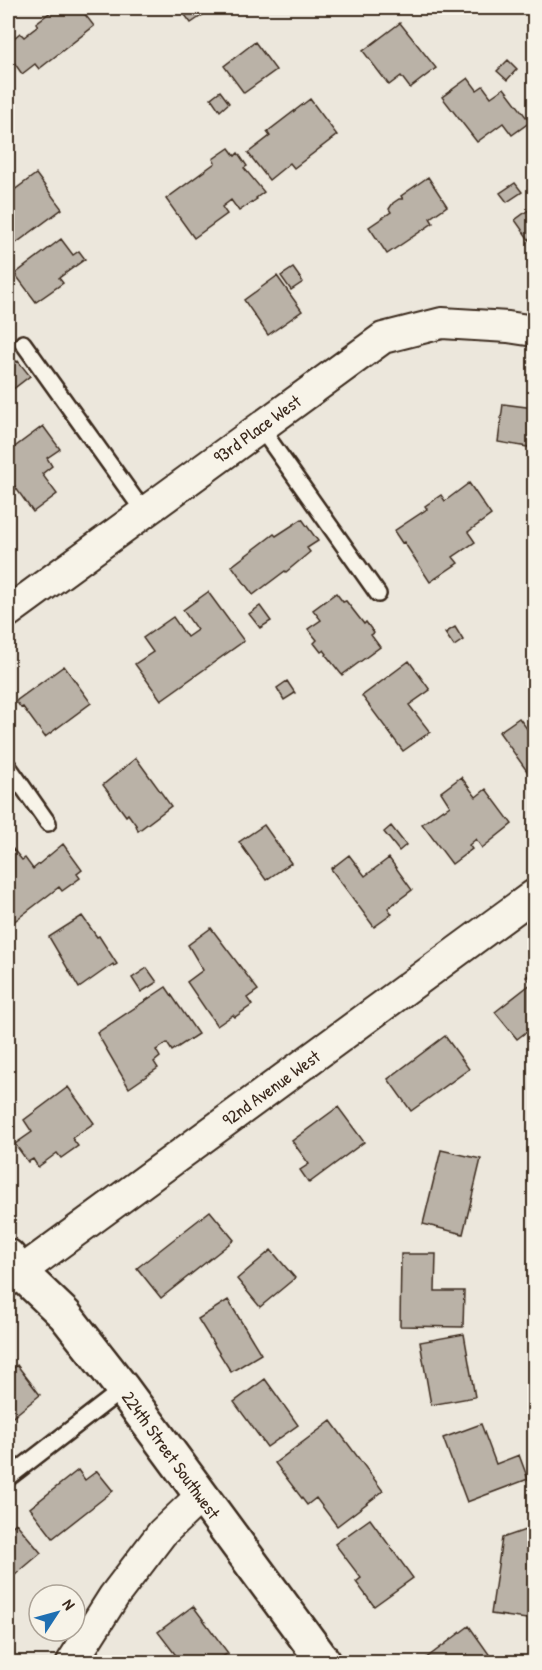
<svg xmlns="http://www.w3.org/2000/svg" width="542" height="1670" font-family="'Patrick Hand',sans-serif">
  <rect width="100%" height="100%" fill="#ece7dc"/>
  <filter id="ink" filterUnits="userSpaceOnUse"><feTurbulence type="fractalNoise" baseFrequency=".0167" numOctaves="2"/><feDisplacementMap in="SourceGraphic" scale="12" xChannelSelector="R" yChannelSelector="G"/><feConvolveMatrix kernelMatrix="1 2 1 2 8 2 1 2 1" color-interpolation-filters="sRGB"/></filter>
  <g filter="url(#ink)">
    <path fill="#bab2a7" stroke="#3b2a1e" stroke-width="1.5" d="M56,8H80L94,26L39,69L35,64L22,74L8,54V43L20,33L24,37L38,26L36,23Z
      M187,8H213L191,23L182,11Z
      M400,23L436,68L410,88L401,76L389,85L363,51Z
      M255,42L276,70L244,93L224,66Z
      M508,60L517,69L507,80L497,71Z
      M468,78L477,90L483,86L491,97L504,88L530,122L512,135L503,123L477,142L442,97Z
      M220,91L229,103L220,111L211,98Z
      M310,99L337,135L294,168L290,163L269,180L248,153L270,136L267,132Z
      M229,148L235,156L238,153L247,166L244,168L264,192L256,198L257,199L239,211L231,200L222,207L227,214L194,238L166,199L215,163L213,159Z
      M36,174L62,209L8,249V192L10,193Z
      M428,177L447,206L430,218L433,223L387,254L369,227L391,212L389,209L393,203L399,199H403L401,196Z
      M515,183L522,192L507,202L500,193Z
      M534,206V247L515,220Z
      M61,239L73,255L79,251L85,259L59,278L63,283L36,302L15,274Z
      M293,268L303,282L291,290L281,276Z
      M277,276L302,311L268,335L244,300Z
      M15,360L17,362L18,361L30,376L8,393V369L11,367L9,364Z
      M503,404L534,408V448L498,442Z
      M43,426L60,449L47,458L52,466L42,474L57,494L33,512L8,477V452Z
      M469,483L491,515L468,532L475,542L453,557L458,563L430,582L404,542L402,543L394,531L427,509L425,506L441,495L445,501Z
      M302,519L318,541L307,548L310,552L286,572L285,571L253,595L232,566L274,534L276,536Z
      M208,592L244,641L161,700L135,664L153,652L143,638L173,617L187,637L197,630L183,610Z
      M336,593L343,602L346,601L364,624L366,622L374,633L371,635L380,647L342,675L326,655L327,654L324,650L321,652L314,643L317,640L308,629L321,620L313,610Z
      M260,606L271,621L260,628L249,614Z
      M455,627L463,640L454,646L445,633Z
      M409,661L430,690L409,705L430,732L403,751L362,696Z
      M64,666L91,703L45,737L23,707L21,708L16,701Z
      M287,681L295,693L284,700L277,688Z
      M519,718L534,738V776L532,778L499,732Z
      M136,758L171,806L138,831L136,825L128,814L126,816L103,785Z
      M461,777L476,797L486,789L512,824L482,848L476,839L469,845L472,849L452,864L422,824L443,809L444,810L450,806L441,792Z
      M264,825L291,863L266,880L239,842Z
      M391,826L406,845L399,851L384,832Z
      M63,844L82,870L77,874L80,878L62,891L59,887L8,926V853L13,849L22,860L25,858L33,869Z
      M349,855L365,876L389,858L412,890L388,908L392,914L374,927L331,869Z
      M82,916L97,937L99,936L117,964L114,966L113,964L79,988L49,937Z
      M211,928L258,990L247,998L252,1005L235,1017L233,1015L217,1026L187,982L203,970L188,945Z
      M147,968L157,982L141,992L132,978Z
      M534,970V1026L517,1039L495,1012L532,983L526,977Z
      M166,987L198,1034L172,1051L167,1043L156,1050L160,1057L154,1062L158,1068L129,1088L97,1033Z
      M445,1036L469,1069L411,1111L388,1079Z
      M68,1087L94,1123L72,1138L78,1146L61,1158L57,1153L38,1167L33,1159L28,1162L15,1144L32,1132L24,1120Z
      M338,1107L364,1142L309,1183L300,1170L309,1164L292,1141Z
      M441,1150L481,1159L463,1234L423,1224Z
      M210,1211L234,1240L161,1298L137,1268Z
      M271,1250L295,1278L260,1307L237,1279Z
      M401,1254H436L435,1291H464L463,1327L400,1326Z
      M228,1300L261,1354L231,1372L198,1319Z
      M464,1334L475,1397L431,1405L420,1342Z
      M17,1365L40,1395L8,1421V1373Z
      M265,1379L298,1425L267,1447L234,1402Z
      M331,1421L383,1491L337,1526L316,1498L307,1505L275,1463Z
      M481,1424L496,1464L519,1455L528,1479L467,1502L443,1438Z
      M78,1470L85,1480L97,1471L113,1491L53,1538L30,1508Z
      M370,1519L413,1578L374,1606L356,1582L361,1578L335,1544Z
      M16,1523L41,1553L8,1581V1530Z
      M534,1527V1620L491,1614L502,1538Z
      M193,1606L228,1653L215,1662H181L158,1632Z
      M469,1626L491,1657L484,1662H421Z"/>
    <g fill="none" stroke-linecap="round" stroke-linejoin="round">
      <g stroke="#3b2a1e" stroke-width="20">
        <path id="service" d="M23,343L144,512
          M260,427L378,594
          M8,766L48,823
          M8,1478L123,1389"/>
      </g>
      <g stroke="#3b2a1e" stroke-width="34">
        <path id="minor" d="M8,612L383,338L442,323L508,327L534,331
          M8,1281L534,895
          M72,1662L114,1596L162,1533L201,1496"/>
      </g>
      <g stroke="#3b2a1e" stroke-width="38">
        <path id="tertiary" d="M8,1256L20,1272L65,1315L123,1389L324,1662"/>
      </g>
      <use href="#service" stroke="#f7f3e8" stroke-width="15"/>
      <use href="#minor" stroke="#f7f3e8" stroke-width="30"/>
      <use href="#tertiary" stroke="#f7f3e8" stroke-width="33"/>
    </g>
  </g>
  <g text-anchor="middle" dominant-baseline="central" stroke-width="5" stroke-linejoin="round" paint-order="stroke">
    <g font-size="18" fill="#3b2a1e" stroke="#f7f3e8">
      <text transform="translate(257 429) rotate(-36)">93rd Place West</text>
      <text transform="translate(271 1088) rotate(-36)">92nd Avenue West</text>
      <text transform="translate(171 1455) rotate(54)">224th Street Southwest</text>
    </g>
  </g>
  <rect width="542" height="1670" fill="none" stroke="#f7f3e8" stroke-width="30"/>
  <rect x="15" y="15" width="512" height="1640" fill="none" stroke="#3b2a1e" stroke-width="2" filter="url(#ink)"/>
  <g transform="translate(57 1613) rotate(54)"><circle r="28" fill="#f7f3e8" stroke="#aca397" stroke-width="1.5"/>
  <path d="M0-4.5L10 22L0 15L-10 22Z" fill="#1f6fb2"/>
  <text y="-9" font-size="16" font-weight="bold" text-anchor="middle" fill="#3b2a1e">N</text>
  </g>
</svg>
